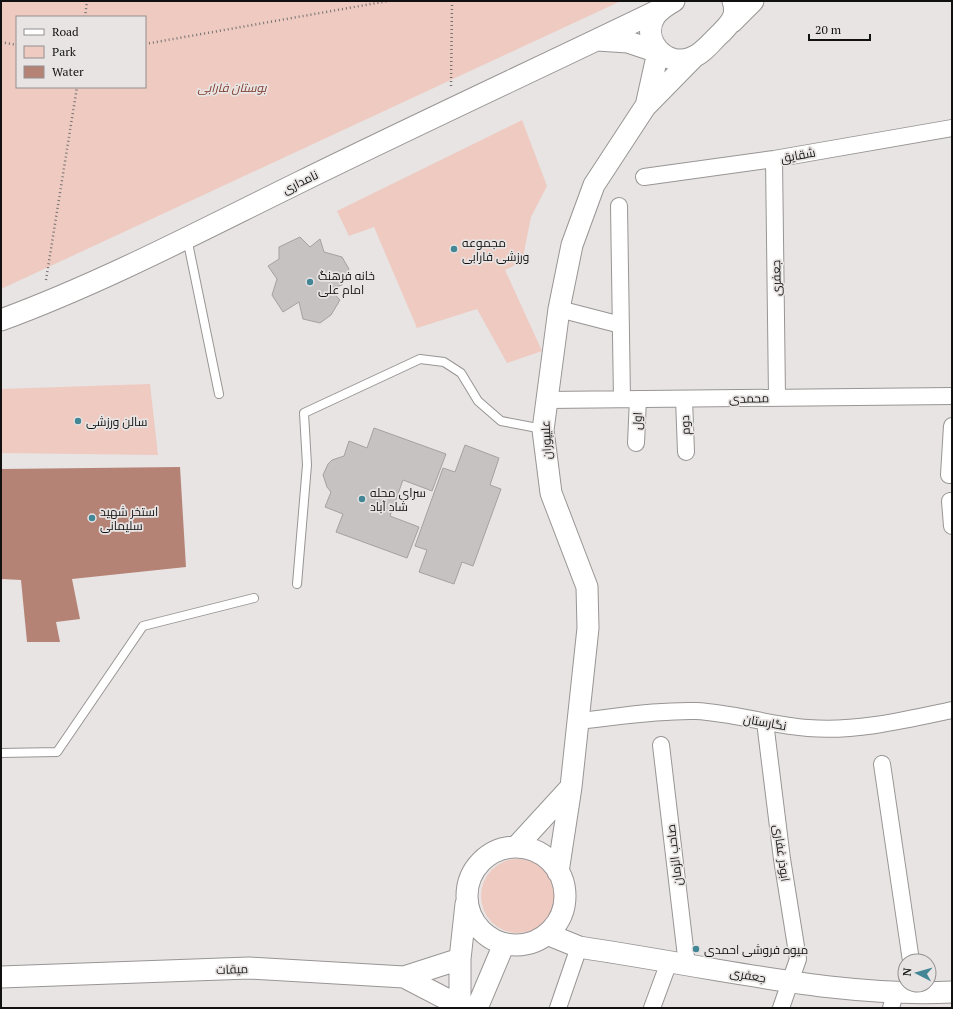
<svg xmlns="http://www.w3.org/2000/svg" width="953" height="1009" font-family="'PT Serif',Cairo,serif">
  <rect width="100%" height="100%" fill="#e8e4e3"/>
  <path fill="#eecac1" fill-rule="evenodd" d="M1,1H621L1,289ZM17,17H145V87H17Z
    M522,120L547,186L531,217L522,262L505,270L542,351L507,363L477,309L417,328L374,227L349,236L337,211Z
    M150,384L158,455L1,453V389Z
    M481 896a37 37 0 1 1 74 0a37 37 0 1 1-74 0Z"/>
  <path fill="#b58376" d="M180,467L186,567L72,579L80,619L56,622L60,642H27L21,580L1,579V469Z"/>
  <path fill="#c6c2c1" stroke="#a5a1a0" d="M300,237L310,247L320,239L324,252L342,257L349,269L342,285L330,289L340,300L331,315L320,323L303,319L299,302L283,312L272,295L277,279L268,266L279,259V247Z
    M374,428L446,454L432,491L403,480L390,516L419,527L407,558L336,532L343,514L325,507L331,492L327,487L323,475L328,464L332,460L344,456L349,441L367,448Z
    M465,445L499,458L490,485L501,489L473,566L462,562L454,584L419,572L427,550L415,546L443,468L455,472Z"/>
  <g fill="none" stroke-linecap="round" stroke-linejoin="round">
    <g stroke="#989594" stroke-width="10">
      <path id="service" d="M187,238L219,394
        M297,584L307,465L304,413L420,359L444,362L461,373L478,401L501,421L543,429
        M1,753L57,752L143,626L254,598"/>
    </g>
    <g stroke="#989594" stroke-width="18">
      <path id="minor" d="M774,159L777,397
        M644,177L774,159L952,128
        M619,206L622,399
        M559,309L621,325
        M684,399L686,452
        M547,400L952,396
        M636,443L638,399
        M949,475L952,426
        M950,501L952,526
        M578,721C617,717 657,710 696,711C734,713 770,725 808,728C856,732 905,720 952,710
        M765,722L782,859L798,959L781,1008
        M661,745L687,965
        M882,764L911,961
        M558,1008L579,947
        M652,1008L669,962
        M891,1008L895,993"/>
    </g>
    <g stroke="#989594" stroke-width="23">
      <path id="tertiary" d="M674,1C667,5 660,9 655,16C640,40 666,68 691,58C703,54 712,41 721,33C731,23 738,15 733,1
        M732,22L753,1
        M597,40L628,42L658,52L646,106
        M1,320C104,282 202,230 300,182C420,123 541,67 661,9
        M516,847L571,787
        M467 896a49 49 0 1 1 98 0a49 49 0 1 1-98 0Z
        M558,872L571,787L588,628L587,587L551,493L543,430L559,309L572,245L594,185L645,107L693,58
        M547,934L579,947C625,954 671,962 717,970C795,983 873,996 952,992
        M1,977L249,968L404,977L460,959
        M404,977L460,1006
        M460,1008V959L466,904
        M477,1008L504,944"/>
    </g>
    <path stroke="#737170" stroke-width="2.5" stroke-dasharray="1 3" stroke-linecap="butt" d="M85,17L87,1
      M1,42L17,45
      M145,44L388,1
      M451,86L452,1
      M46,280L77,87"/>
    <use href="#service" stroke="#fff" stroke-width="8"/>
    <use href="#minor" stroke="#fff" stroke-width="16"/>
    <use href="#tertiary" stroke="#fff" stroke-width="21"/>
  </g>
  <g fill="#438796" stroke="#e8e4e3" stroke-width="1.5">
    <circle cx="454" cy="249" r="4"/>
    <circle cx="310" cy="282" r="4"/>
    <circle cx="78" cy="421" r="4"/>
    <circle cx="362" cy="499" r="4"/>
    <circle cx="92" cy="518" r="4"/>
    <circle cx="696" cy="949" r="4"/>
  </g>
  <g text-anchor="middle" dominant-baseline="central" stroke-width="3.5" stroke-linejoin="round" paint-order="stroke">
    <g font-size="12" font-style="italic" fill="#7d3b2c" stroke="#e8e4e3">
      <text x="232" y="87">بوستان فارابی</text>
    </g>
    <g font-size="12" fill="#121111" stroke="#e8e4e3">
      <text transform="translate(798 155) rotate(-10)">شقایق</text>
      <text transform="translate(300 182) rotate(-26)">نامداری</text>
      <text transform="translate(776 278) rotate(-91)">جعفری</text>
      <text transform="translate(749 398) rotate(-1)">محمدی</text>
      <text transform="translate(637 421) rotate(-88)">اول</text>
      <text transform="translate(685 425) rotate(-92)">دوم</text>
      <text transform="translate(546 440) rotate(-93)">علیپوران</text>
      <text transform="translate(765 722) rotate(10)">نگارستان</text>
      <text transform="translate(782 853) rotate(82)">ابوذر غفاری</text>
      <text transform="translate(674 855) rotate(-97)">صاحب الزمان</text>
      <text transform="translate(232 969) rotate(-2)">میقات</text>
      <text transform="translate(748 975) rotate(10)">جعفری</text>
    </g>
    <g font-size="12" fill="#121111" stroke="#e8e4e3" text-anchor="start">
      <text x="462" y="242">مجموعه<tspan x="462" dy="14">ورزشی فارابی</tspan></text>
      <text x="318" y="275">خانه فرهنگ<tspan x="318" dy="14">امام علی</tspan></text>
      <text x="86" y="421">سالن ورزشی</text>
      <text x="370" y="492">سرای محله<tspan x="370" dy="14">شاد آباد</tspan></text>
      <text x="100" y="511">استخر شهید<tspan x="100" dy="14">سلیمانی</tspan></text>
      <text x="704" y="949">میوه فروشی احمدی</text>
    </g>
  </g>
  <rect width="953" height="1009" fill="none" stroke="#121111" stroke-width="4"/>
  <rect x="16" y="16" width="130" height="72" fill="#e8e4e3" stroke="#92908f"/>
  <rect x="24" y="29" width="20" height="6" fill="#ffffff" stroke="#92908f"/>
  <text x="52" y="36" font-size="12" fill="#121111">Road</text>
  <rect x="24" y="46" width="20" height="12" fill="#eecac1" stroke="#92908f"/>
  <text x="52" y="56" font-size="12" fill="#121111">Park</text>
  <rect x="24" y="66" width="20" height="12" fill="#b58376" stroke="#92908f"/>
  <text x="52" y="76" font-size="12" fill="#121111">Water</text>
  <g transform="translate(917 973) rotate(276)"><circle r="19" fill="#e8e4e3" stroke="#92908f"/>
  <path d="M0-3L7 15L0 10L-7 15Z" fill="#438796"/>
  <text y="-6" font-size="11" font-weight="bold" text-anchor="middle" fill="#121111">N</text>
  </g>
  <path d="M809 34v6h61v-6" fill="none" stroke="#121111" stroke-width="2"/>
  <text x="815" y="34" font-size="12" fill="#121111" stroke="#e8e4e3" stroke-width="3" paint-order="stroke">20 m</text>
</svg>
